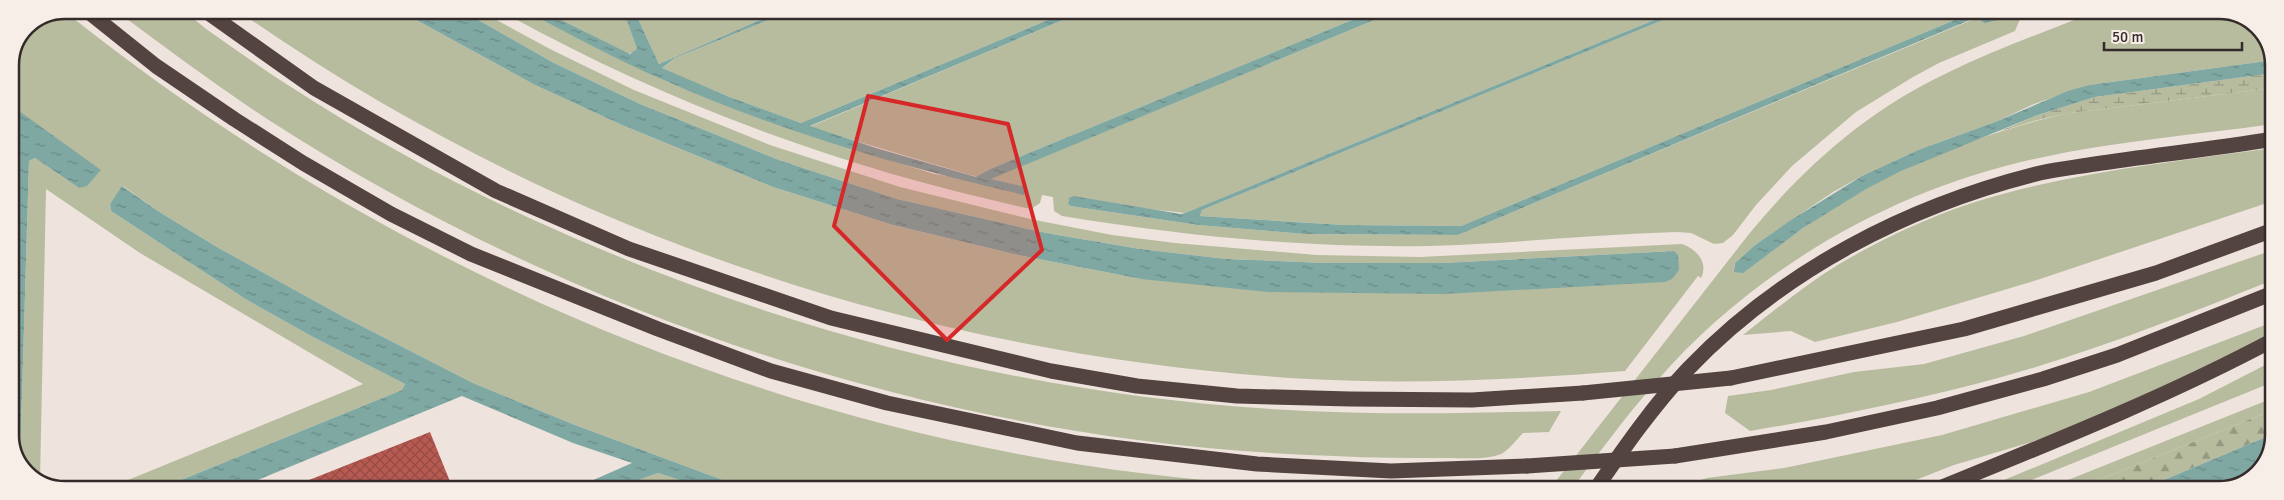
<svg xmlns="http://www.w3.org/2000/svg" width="2284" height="500" font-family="Signika,sans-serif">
  <defs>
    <pattern id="forest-firs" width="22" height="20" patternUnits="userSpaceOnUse" patternTransform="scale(1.25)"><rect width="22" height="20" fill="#b7bc9e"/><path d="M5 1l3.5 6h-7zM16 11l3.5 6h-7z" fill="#969981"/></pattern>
    <pattern id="wetland-marsh" width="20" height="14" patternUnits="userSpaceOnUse" patternTransform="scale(1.25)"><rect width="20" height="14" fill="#b7bc9e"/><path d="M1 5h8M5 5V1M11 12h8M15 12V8" fill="none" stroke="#969981"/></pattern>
    <pattern id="water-ripples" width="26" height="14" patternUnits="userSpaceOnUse" patternTransform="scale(1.25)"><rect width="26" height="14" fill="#7fa8a3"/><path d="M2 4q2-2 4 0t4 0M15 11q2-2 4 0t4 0" fill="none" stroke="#698985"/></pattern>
    <pattern id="building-cross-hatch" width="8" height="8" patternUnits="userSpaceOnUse" patternTransform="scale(1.25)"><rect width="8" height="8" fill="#b75a52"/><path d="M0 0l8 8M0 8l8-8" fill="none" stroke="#964b44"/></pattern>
  </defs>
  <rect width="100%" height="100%" fill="#efe3dd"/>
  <path fill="#b7bc9e" d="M115,10C135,10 158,7 177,10C188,12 199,24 209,31C236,50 263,69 291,87C388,150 492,204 598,248C822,343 1064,400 1307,411C1391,415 1476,413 1561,411L1549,432L1523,433C1516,440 1509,450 1501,454C1485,460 1465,458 1448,458C1410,458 1372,458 1334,456C957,444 580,322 264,117C213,83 164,47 115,10Z
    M237,10H398L535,85L622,125L773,187L893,225L1018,255L1141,279L1678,260L1674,251L1443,263H1326L1226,259L1140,249L1046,233L897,199L779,160L640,104L554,63L461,10H478L550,49L634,90L770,145L900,187L1030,219L1112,235L1175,243L1317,255L1420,257L1682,244C1696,249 1709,262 1701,278L1698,276L1625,371C1520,379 1414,385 1309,379C926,357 552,232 237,10Z
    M499,10H523L666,81L808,135L934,174L1025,187L990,179L1396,11H1676L1185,213L1068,200L1070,206L1198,225L1304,234L1458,235L1974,19L2000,17V11H2066L2046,19L2029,11L2019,14L2020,19L2015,31L1939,63L1913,77L1856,112L1792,166L1756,205L1733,235L1723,243L1714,244L1691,233L1677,232C1594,234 1511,244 1428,246C1305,248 1184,236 1062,216L1054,211L1053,197L1042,195L1040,203L1031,209C845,169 665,103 499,10Z
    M541,10H623L637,49L634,53H627Z
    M634,10H783L659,64Z
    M793,10H1072L801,123L727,96L661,69L675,58Z
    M1087,10L1374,11L990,169L977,177L809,127Z
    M64,11C342,233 667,387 1018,454C1122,474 1229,484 1335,490L747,489L575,425L473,383L342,316L217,247L161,213L123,186L110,204L111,211L247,300L313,337L405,384L402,390L159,489H106L363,384L140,253L46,189L40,481L26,474L20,461L29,161L35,158L79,188L19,112L10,114V65L26,26Z
    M1685,11H1976L1461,226L1344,225L1200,216L1202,210Z
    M2097,11H2229L2258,26L2274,60L2089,85L2034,104L1995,122L1918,150L1862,176L1833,192L1755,245L1735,263L1734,268C1743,265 1755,263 1762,257C1788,240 1811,221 1837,205C1905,164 1993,129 2070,113L2274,88L2273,124C2196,135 2116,141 2039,158C1893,189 1754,269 1656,382C1626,416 1599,453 1571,490H1549L1749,234C1804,167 1868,110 1947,73C1996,49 2047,31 2097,11Z
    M2273,148V201L2037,280L1897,322L1815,342L1791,331L1743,335C1775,310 1806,284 1841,263C1882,239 1926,218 1972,203C2069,172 2173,162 2273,148Z
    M2273,250V280C2183,316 2092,352 1998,378C1916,400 1834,417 1750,431L1725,413L1728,396L1771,390L1854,372L1924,364L2024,336Z
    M2273,322V333L2217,363L2055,435L1954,465L1890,490H1617L1691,483L1707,478L1784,468L1942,435L2089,392Z
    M2273,361V382L2007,490H1980L2199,399Z
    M2273,398V410L2091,483L2096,490H2043Z
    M658,473L707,489H614Z"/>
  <path fill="url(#forest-firs)" d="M2273,410V434L2140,490H2096L2091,483Z"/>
  <path fill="url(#wetland-marsh)" d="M2274,73V88L2070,113L2041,119L1998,132L2035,116L2095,97Z"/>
  <path fill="url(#water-ripples)" d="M398,10H461L554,63L640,104L779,160L897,199L1046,233L1140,249L1226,259L1326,263H1443L1674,251L1678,255L1679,270L1672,279L1665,282L1444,294L1268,292L1141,279L1018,255L893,225L773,187L622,125L535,85Z
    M523,10H541L630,54L637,49L623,10H634L659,64L783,10H793L675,58L662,68L727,96L801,123L1072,10H1087L810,126L876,148L976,177L990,169L1374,11H1396L991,179L1026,187L1027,192L1024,195C902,167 781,132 666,81C617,60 570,34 523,10Z
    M1676,11H1685L1202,210L1200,216L1344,225L1461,226L1976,11H2000L1998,20L1984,23C1976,15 1967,22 1958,25L1458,235L1304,234L1198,225L1070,206L1068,203L1069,198L1073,196L1181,214L1185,213Z
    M2274,60V73L2095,97L2035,116L1901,171L1866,189L1803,228L1743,273L1734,272L1735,263L1755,245L1791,220L1862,176L1918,150L1995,122L2068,91L2089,85Z
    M19,111L101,170L87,186L79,188L35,158L29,161L20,461L10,442V114Z
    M122,186L161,213L217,247L342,316L473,383L575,425L747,489H707L658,473L614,489H573L632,463L573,443L462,396L236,489H159L402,390L405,384L313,337L247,300L111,211L110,204Z
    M2273,434V445L2255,477L2219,490H2140Z"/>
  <path fill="url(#building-cross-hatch)" d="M430,432L453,489H289V488Z"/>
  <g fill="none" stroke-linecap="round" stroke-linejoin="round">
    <path stroke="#544441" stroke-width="15" d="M86,10L156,66L234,119L303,163L391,214L471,254L658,329L771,371L887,403L1077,443L1257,464L1391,471L1527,466
      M204,10L314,88L496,191L629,249L831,318L1051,371L1137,386L1237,396L1350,399L1472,400L1583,393
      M1731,378L1964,329L2156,273L2273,230
      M1675,456L1826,432L1937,408L2043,379L2117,355L2273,293
      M1595,490C1624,448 1653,406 1688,369C1783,270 1907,206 2040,173C2058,169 2077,167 2095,164C2154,155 2214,149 2273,139
      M1935,490C2050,443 2164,398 2273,340"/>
    <path stroke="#544441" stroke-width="15" d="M1583,393L1731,378
      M1527,466L1675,456"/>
  </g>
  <path fill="#d62828" fill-opacity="0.2" stroke="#d62828" stroke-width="4" stroke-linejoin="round" d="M868,96L1008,124L1042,250L947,340L834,226Z"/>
  <path d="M0 0H2284V500H0ZM65 19H2219A46 46 0 0 1 2265 65V435A46 46 0 0 1 2219 481H65A46 46 0 0 1 19 435V65A46 46 0 0 1 65 19Z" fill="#f7eee8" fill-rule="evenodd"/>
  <path fill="none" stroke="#342a29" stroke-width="2.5" d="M65 19H2219A46 46 0 0 1 2265 65V435A46 46 0 0 1 2219 481H65A46 46 0 0 1 19 435V65A46 46 0 0 1 65 19Z"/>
  <path d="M2104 42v8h138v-8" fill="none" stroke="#342a29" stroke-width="2.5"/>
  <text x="2112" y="42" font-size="15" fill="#342a29" stroke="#f7eee8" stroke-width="4" paint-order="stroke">50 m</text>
</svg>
